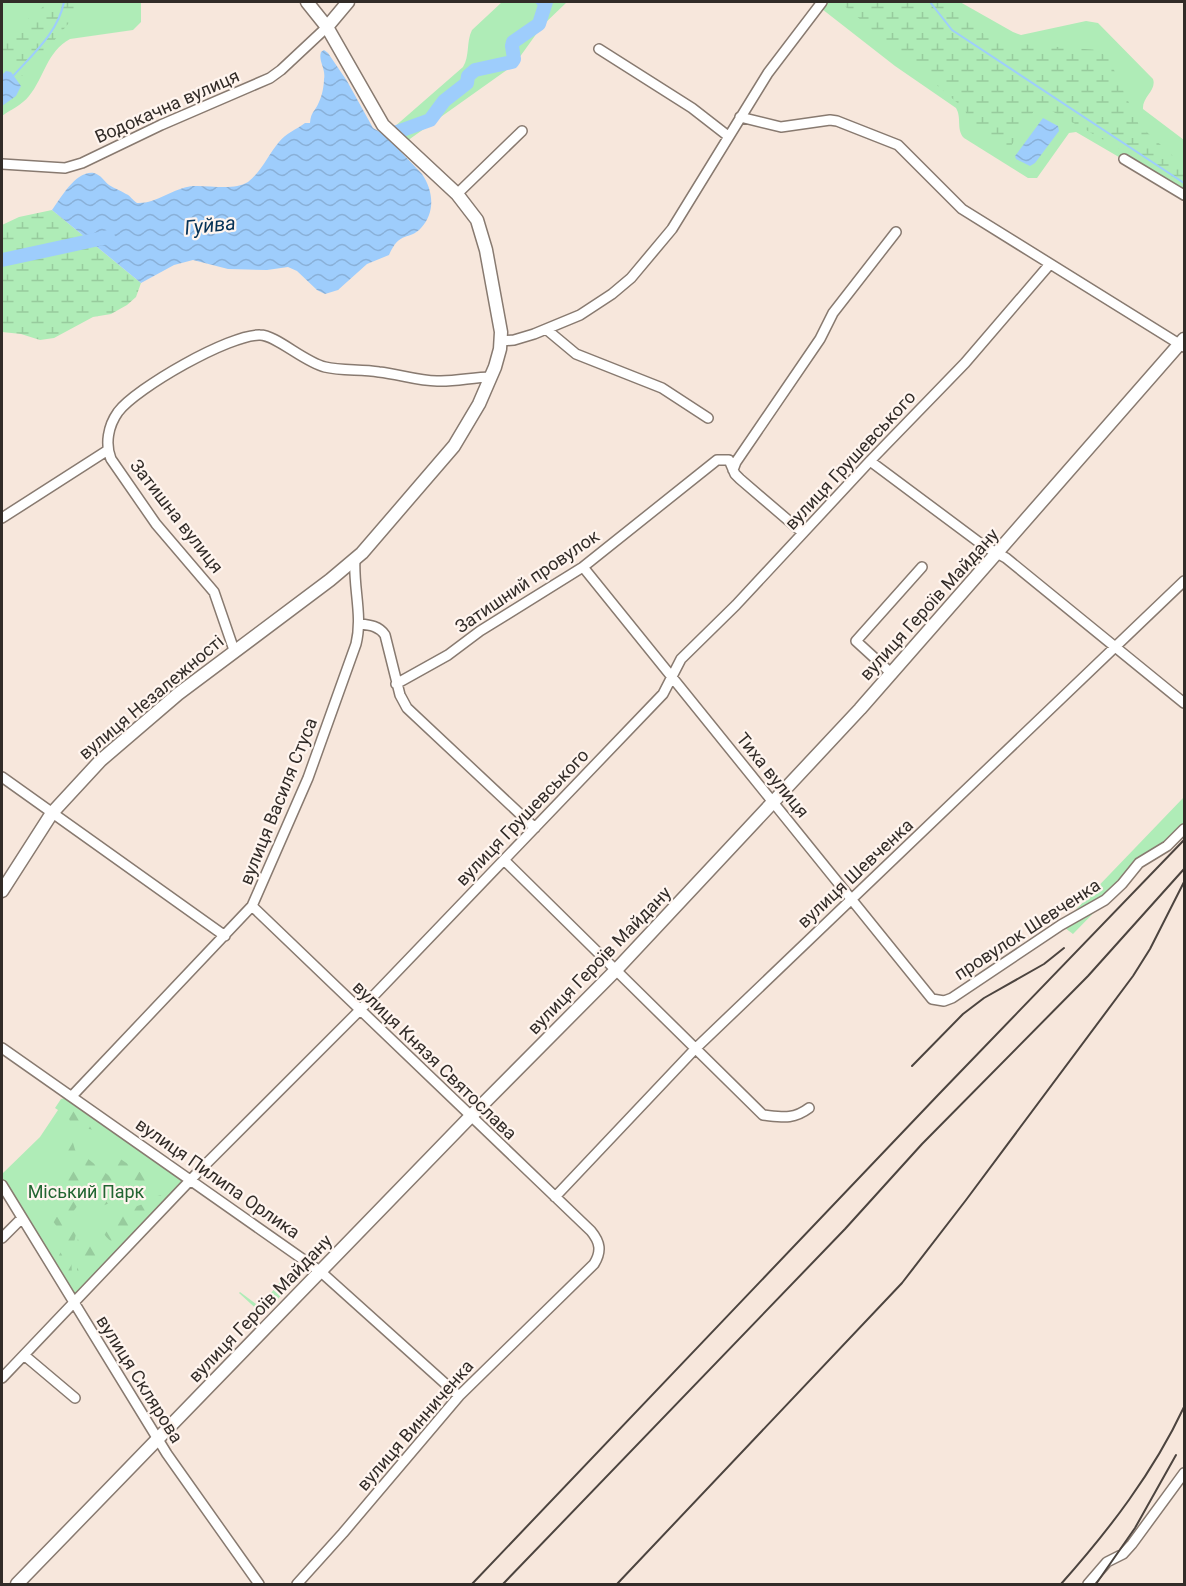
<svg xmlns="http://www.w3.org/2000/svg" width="1186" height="1586" font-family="Roboto,sans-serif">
  <defs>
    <pattern id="forest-firs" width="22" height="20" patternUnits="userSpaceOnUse" patternTransform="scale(1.5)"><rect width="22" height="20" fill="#afecb7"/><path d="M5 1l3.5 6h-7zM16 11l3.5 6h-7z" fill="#97cb9d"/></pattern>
    <pattern id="wetland-marsh" width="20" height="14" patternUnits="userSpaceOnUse" patternTransform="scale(1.5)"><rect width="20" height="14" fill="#afecb7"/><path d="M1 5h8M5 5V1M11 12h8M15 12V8" fill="none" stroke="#97cb9d"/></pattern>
    <pattern id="water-waves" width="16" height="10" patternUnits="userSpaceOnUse" patternTransform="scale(1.5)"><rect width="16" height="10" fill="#9ecdfc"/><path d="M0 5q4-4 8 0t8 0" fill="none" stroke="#89b0d8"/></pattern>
  </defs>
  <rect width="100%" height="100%" fill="#f7e7dc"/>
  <path fill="#afecb7" d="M2,2H141V22L133,30L70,39C47,51 44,78 29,96C22,105 10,110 2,116Z
    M502,2H567L542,26L514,65L407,141L393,128L463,67C470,56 466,42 472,30Z
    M813,2H960L1013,32L1021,35L1086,21L1098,23L1153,79C1157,90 1142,97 1143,109L1184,140V195L1076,132L1069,133L1037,178H1028L964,138C956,130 962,118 956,108L895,66Z
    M1184,797V829L1151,854L1073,934L1061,925Z
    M72,1096L191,1180L73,1304L2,1186V1174L40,1137L58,1110L55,1108L61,1099Z
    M297,1273L300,1275L263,1315L239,1293L240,1292L260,1307L283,1278L290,1283Z"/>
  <path fill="url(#forest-firs)" d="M71,1109L122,1146V1149C111,1147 98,1128 88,1129C84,1129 81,1131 78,1132L74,1130L66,1112Z
    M69,1133L71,1135C77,1163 95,1187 72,1213L53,1212L50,1209C66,1188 63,1162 63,1138L65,1134Z
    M112,1152H116L119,1158L150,1179L148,1183L120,1177L115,1175L104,1164Z
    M87,1158L113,1179L145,1187L146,1190L99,1207L85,1205L84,1198L88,1178L84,1159Z
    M160,1195H162V1198L118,1243C108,1243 103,1232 98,1225L100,1218L106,1217L143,1204L144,1201Z
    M33,1214L73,1219L77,1230L71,1255L72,1275L70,1279L67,1278C60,1264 52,1259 66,1247L67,1240L52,1220L45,1218L35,1222L31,1221L30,1216Z
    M83,1231H87L102,1252V1256L80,1280L77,1279V1268L85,1256L78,1252C76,1244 77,1236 83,1231Z"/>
  <path fill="url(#wetland-marsh)" d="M49,2H78L73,18L27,73L21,76L2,57V40Z
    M840,2H940L995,42L1098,50L1109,59L1139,125L1184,166V185L1043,106L1034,111L1011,146L1004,150L1000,149L971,127L965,110L961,106Z
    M52,210L141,283L136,297L127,305L111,314L93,317L54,338L40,340L21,334L2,332V225L19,217Z"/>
  <path fill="url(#water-waves)" d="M324,50L328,53L347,81L373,128L385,135L422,174C433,190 436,212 421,228C409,241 400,230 389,255L367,264L338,290L325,294L317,290L297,271L288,267L267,270L228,269L193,260L174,265L141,283L52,210C61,198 76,170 94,173C101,175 104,181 109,185C115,189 120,190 126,194C131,196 132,200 137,203C156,204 173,188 193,186C209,185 234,191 248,182C262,171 268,155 279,142C285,134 297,129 305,123H310C311,111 315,112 319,102C322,96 324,86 324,79C326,69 318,61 321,52Z
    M6,71L11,72L21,86L16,96L2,106V75Z
    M1043,118L1058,126L1059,131L1035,163L1030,166L1016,159L1015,156Z"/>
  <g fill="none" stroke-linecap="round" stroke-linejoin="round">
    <path stroke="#9ecdfc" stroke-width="2" d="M536,2L539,5L544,6
      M930,2L952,30L1184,183
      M14,75C34,53 58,32 64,2
      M2,258L4,259"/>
    <path stroke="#9ecdfc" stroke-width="14" d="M397,132L430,120L444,101L467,83L468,76L475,70L512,62L514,59L512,46L513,42L539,24L546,2
      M2,260L108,237"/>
    <g stroke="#887a70" stroke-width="12">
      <path id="street" d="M599,49L692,108L728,136
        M740,117L781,127L830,120L837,121L898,145L962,209L1184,347
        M1124,159L1184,195
        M2,164L65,168L82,163L161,125L270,78L281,70L327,27
        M457,194L522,131
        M546,329L576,354L662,388L708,418
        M501,341L514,340L534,334L580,315L612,294L631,278L672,229L768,73L822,2
        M870,461L984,546L1006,558L1184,703
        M733,470L736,462L820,339L833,313L896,232
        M2,518L108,450
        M583,567L932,999L944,1001L952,998L1061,925L1105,900L1122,884L1139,863L1167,846L1184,829
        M360,624C370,625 379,626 385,635L400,695L407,708L535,828
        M234,650L214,592L156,524L111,459C105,444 108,426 118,412C136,388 230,334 260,335C276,335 304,362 325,367C342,371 361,369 379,372C398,374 418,381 437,381C455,382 473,377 491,377
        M891,673L856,641L922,567
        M396,684L448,655L480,631L583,567L717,460H729L735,474L740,479L803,533
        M2,777L225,936
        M504,860L763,1115C782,1117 793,1120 809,1108
        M252,906L591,1231C600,1242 602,1251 594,1264L459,1396L343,1533L297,1584
        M2,1048L321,1272L459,1396
        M72,1096L252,906L308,778L356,644C363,616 353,587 355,559
        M2,1185L167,1454L259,1584
        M555,1197L695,1049L1184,581
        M2,1238L22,1218
        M24,1355L75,1398
        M2,1378L200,1170L359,1011L663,694L681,659L736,605L870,461L965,363L1050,264
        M1088,1584L1107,1562L1123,1554L1132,1544L1184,1473"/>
    </g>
    <g stroke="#887a70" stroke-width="15">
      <path id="secondary" d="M327,27L348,2
        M2,891L52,813L101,760L178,694L330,580L362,553L454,446L479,404L495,367L500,349L501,332L486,250L477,220L457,194L383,125L327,27L307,2
        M17,1584L471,1116L617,969L860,709L1184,339"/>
    </g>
    <use href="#street" stroke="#fff" stroke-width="9"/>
    <use href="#secondary" stroke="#fff" stroke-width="12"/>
    <path stroke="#4c443f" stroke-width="2" d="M912,1066L963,1014L984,998L1044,964L1064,948
      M472,1584L939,1094L1184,840
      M503,1584L845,1229L922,1144L1088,976L1184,869
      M617,1584L902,1283L966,1200L1133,976L1150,949L1184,882
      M1061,1584C1109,1530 1153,1473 1184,1407
      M1096,1584L1135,1528L1176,1455"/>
  </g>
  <g text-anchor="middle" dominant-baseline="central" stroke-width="4.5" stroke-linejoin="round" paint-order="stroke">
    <g font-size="18" fill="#322c28" stroke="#fff5ef">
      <text transform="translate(167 106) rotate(-24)">Водокачна вулиця</text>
      <text transform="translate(850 460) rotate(-47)">вулиця Грушевського</text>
      <text transform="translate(177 516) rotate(52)">Затишна вулиця</text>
      <text transform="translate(527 581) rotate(-34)">Затишний провулок</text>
      <text transform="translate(929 604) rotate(-48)">вулиця Героїв Майдану</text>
      <text transform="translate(151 697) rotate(-40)">вулиця Незалежності</text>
      <text transform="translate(773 775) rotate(51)">Тиха вулиця</text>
      <text transform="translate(278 801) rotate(-68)">вулиця Василя Стуса</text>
      <text transform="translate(522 817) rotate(-46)">вулиця Грушевського</text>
      <text transform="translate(855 873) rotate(-43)">вулиця Шевченка</text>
      <text transform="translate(1027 929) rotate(-33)">провулок Шевченка</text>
      <text transform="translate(599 960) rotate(-46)">вулиця Героїв Майдану</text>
      <text transform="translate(435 1060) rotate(44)">вулиця Князя Святослава</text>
      <text transform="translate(218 1178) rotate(35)">вулиця Пилипа Орлика</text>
      <text transform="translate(260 1308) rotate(-46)">вулиця Героїв Майдану</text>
      <text transform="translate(140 1379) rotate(58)">вулиця Склярова</text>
      <text transform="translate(415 1425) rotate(-49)">вулиця Винниченка</text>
    </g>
    <g font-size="18" fill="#226531" stroke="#fff5ef">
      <text x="86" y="1191">Міський Парк</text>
    </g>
    <g font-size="20" font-style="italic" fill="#053257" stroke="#fff5ef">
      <text transform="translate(210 225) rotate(-6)">Гуйва</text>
    </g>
  </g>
  <rect width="1186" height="1586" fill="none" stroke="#322c28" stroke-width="6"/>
</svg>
